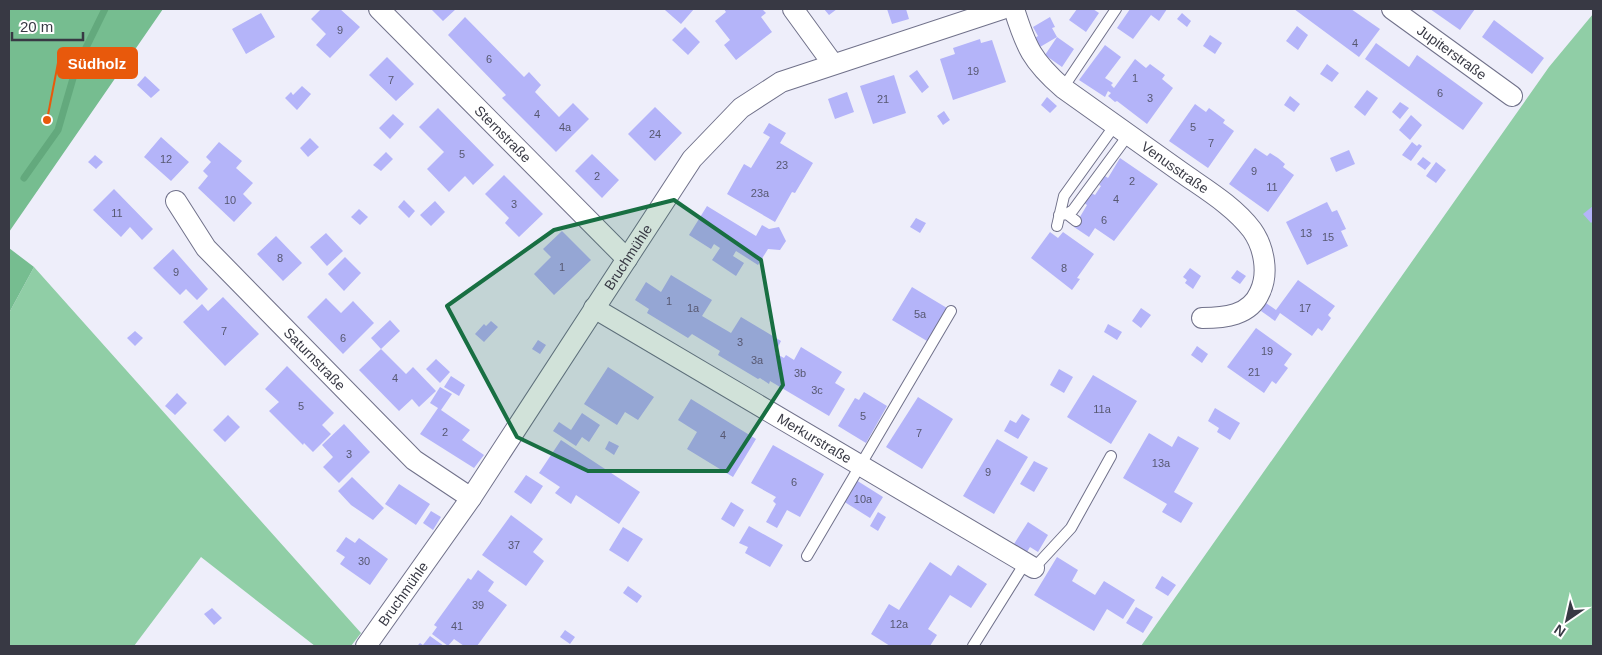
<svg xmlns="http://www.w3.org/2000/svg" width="1602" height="655" font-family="Helvetica,sans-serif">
  <rect width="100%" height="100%" fill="#eeeefa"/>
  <path fill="#90cea6" d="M1593,14V646H1141L1549,67Z
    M34,267L361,633L351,646H315L201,557L134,646H9V313Z"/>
  <path fill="#76bd90" d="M9,9H163L9,232Z
    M9,248L34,267L9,313Z"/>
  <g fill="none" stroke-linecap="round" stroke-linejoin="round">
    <path stroke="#63a97d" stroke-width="7" d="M24,178L58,130L76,68L105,9"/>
  </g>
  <path fill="#b4b4f9" d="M321,9H340L360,27L330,58L316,45L326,34L311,19Z
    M431,9H456L443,21Z
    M666,9H694L681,24L665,10Z
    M724,9H762L766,13L761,17L772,32L736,60L724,45L730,40L715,21L726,12Z
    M824,9H837L829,15Z
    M887,9H906L909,19L892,24Z
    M1077,9H1093L1099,13L1086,32L1069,20Z
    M1130,9H1167L1159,21L1151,15L1133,39L1117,28Z
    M1294,9H1351L1380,29L1359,57Z
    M1430,9H1475L1460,30Z
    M261,13L275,37L246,54L232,29Z
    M1182,13L1191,21L1187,27L1177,19Z
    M465,17L524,77L529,72L541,85L535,92L559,117L573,103L589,119L556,152L502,98L506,95L448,35Z
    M1050,17L1055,27L1052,28L1057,37L1074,49L1062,67L1045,55L1057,37L1040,47L1035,38L1038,36L1033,27Z
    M1494,20L1544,58L1532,74L1482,37Z
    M1297,26L1308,35L1298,50L1286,41Z
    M685,27L700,42L688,55L672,40Z
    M1210,35L1222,43L1215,54L1203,46Z
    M980,39L981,43L992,40L1006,82L953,100L940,59L955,54L953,48Z
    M1376,43L1409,67L1417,55L1483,103L1463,130L1365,59Z
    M1105,45L1121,57L1105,78L1113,83L1111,85L1114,88L1135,59L1146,68L1150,64L1165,75L1162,79L1173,88L1147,124L1117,101L1115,102L1108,96L1111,93L1108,91L1105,97L1079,80Z
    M387,57L414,84L396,101L369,75Z
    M1327,64L1339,73L1332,82L1320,74Z
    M917,70L929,87L922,93L909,76Z
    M894,75L906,113L873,124L860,86Z
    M145,76L160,90L151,98L137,85Z
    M302,86L311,94L297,110L285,98L291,92L293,95Z
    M1367,90L1378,98L1365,116L1354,107Z
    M847,92L854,112L835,119L828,99Z
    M1290,96L1300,104L1294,112L1284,105Z
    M1047,97L1057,106L1050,113L1041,105Z
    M1400,102L1409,108L1400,119L1392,112Z
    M1195,104L1206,112L1209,108L1225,120L1223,123L1234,131L1208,168L1169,141Z
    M655,107L682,133L655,161L628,134Z
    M438,108L494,165L473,185L465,176L449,192L427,169L444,152L419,127Z
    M944,111L950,120L943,125L937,116Z
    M393,114L404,124L390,139L379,128Z
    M1411,115L1422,125L1410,140L1399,130Z
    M769,123L786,133L780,143L813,163L795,193L792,192L775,222L727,194L744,164L751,168L770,137L763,133Z
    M161,137L189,162L171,181L144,157Z
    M310,138L319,147L308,157L300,148Z
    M219,142L242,161L236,168L253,183L243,194L252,203L234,222L198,188L208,176L203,171L211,162L206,157Z
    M1412,142L1417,146L1419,144L1422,146L1411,161L1402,155Z
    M1255,148L1267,156L1270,153L1278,158L1285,164L1283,167L1294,175L1268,212L1229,184Z
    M1349,150L1355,164L1336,172L1330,158Z
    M386,152L393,159L381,171L373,165Z
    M592,154L619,180L602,198L575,171Z
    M95,155L103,162L96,169L88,162Z
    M1423,157L1431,163L1425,170L1417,164Z
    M1120,158L1158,184L1114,241L1095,228L1089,237L1074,227L1087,205L1084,203L1091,193L1095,195L1101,186L1099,185L1105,176L1108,178Z
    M1436,162L1446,170L1436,183L1426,176Z
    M504,175L543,214L519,237L505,223L509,218L485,194Z
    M114,189L153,229L142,240L130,227L121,237L93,210Z
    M404,200L415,211L409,218L398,207Z
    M435,201L445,212L431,226L420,215Z
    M1327,202L1332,212L1337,210L1346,229L1341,231L1348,246L1307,265L1286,222Z
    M707,206L756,236L762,225L769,229L779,227L786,241L780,250L768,249L758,265L736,251L733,256L744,263L736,276L712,260L720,248L714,244L711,249L689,235Z
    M1593,206V221L1591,223L1583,214Z
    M359,209L368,217L360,225L351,217Z
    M916,218L926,223L920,233L910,227Z
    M562,231L591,260L554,295L534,274L551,257L543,249Z
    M1050,232L1058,238L1063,232L1094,254L1077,278L1080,279L1072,290L1031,258Z
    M326,233L343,251L327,266L310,247Z
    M276,236L302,263L283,281L257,254Z
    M173,249L208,289L197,300L186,289L180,295L153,268Z
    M345,257L361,273L344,291L328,274Z
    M1190,268L1201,276L1193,289L1185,283L1187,280L1183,277Z
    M1237,270L1246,276L1240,284L1231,278Z
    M671,275L712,300L702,316L731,333L741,317L781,341L775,353L784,358L786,355L794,360L801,347L842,372L835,383L845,389L829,416L770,381L769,384L760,378L758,379L718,355L720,351L692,334L688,338L647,313L649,309L635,300L646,282L661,292Z
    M1298,280L1335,306L1328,315L1331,318L1322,331L1318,328L1312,336L1280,313L1275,321L1261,311L1266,303L1276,310Z
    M912,287L947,308L927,341L892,320Z
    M223,297L259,334L225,366L183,322L202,304L208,311Z
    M326,298L341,313L353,301L374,323L343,354L307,317Z
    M1141,308L1151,315L1141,328L1132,321Z
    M390,320L400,331L381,349L406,374L413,367L436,391L419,407L412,399L399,411L359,370L381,349L371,338Z
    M491,321L498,327L484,342L475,334L484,324L486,326Z
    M1108,324L1122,332L1117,340L1104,332Z
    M1256,328L1292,354L1284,365L1288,368L1276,384L1272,381L1264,393L1227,367Z
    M135,331L143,338L135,346L127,338Z
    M538,340L546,345L540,354L532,349Z
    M1197,346L1208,354L1202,363L1191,355Z
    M436,359L450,372L440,383L426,369Z
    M287,366L334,413L322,425L331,434L313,452L304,443L303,445L269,411L279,402L265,389Z
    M608,367L654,397L638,420L625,412L617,425L584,404Z
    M1059,369L1073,377L1064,393L1050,385Z
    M1093,375L1137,401L1111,444L1067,417Z
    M451,376L465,385L459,396L444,387Z
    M440,387L452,394L441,410L470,430L462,440L484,455L474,468L420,434L438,408L430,403Z
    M864,392L887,406L866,443L838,426L855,398L859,400Z
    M177,393L187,403L175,415L165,406Z
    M918,397L953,419L922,469L886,447Z
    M691,399L756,439L733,477L687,449L697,432L678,420Z
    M1215,408L1240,423L1230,440L1217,432L1219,428L1208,421Z
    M582,413L600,425L589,442L582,437L576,446L553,431L559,422L571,430Z
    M1022,414L1030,419L1018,439L1004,431L1010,420L1016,423Z
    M228,415L240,427L225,442L213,430Z
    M344,424L370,452L339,483L323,467L333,457L322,445Z
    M1149,433L1172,447L1178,436L1199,448L1174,492L1193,503L1181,523L1162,512L1167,504L1123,478Z
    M997,439L1028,457L994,514L963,496Z
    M561,440L640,492L619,524L576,495L571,504L555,493L560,487L539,473Z
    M609,441L619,446L614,455L605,449Z
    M773,445L824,474L800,517L787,510L777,528L766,522L776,504L773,501L776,497L751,483Z
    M1034,461L1048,468L1034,492L1020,484Z
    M526,475L543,486L531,504L514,492Z
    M352,477L384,508L373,520L351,505L338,491Z
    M856,480L883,497L870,518L843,501Z
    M399,484L430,504L416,525L385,504Z
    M731,502L744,510L734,527L721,519Z
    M431,511L441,517L433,530L423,523Z
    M878,512L886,517L878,531L870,526Z
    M511,515L543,539L533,552L544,561L526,586L482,555Z
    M1028,522L1048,535L1038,552L1030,547L1027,552L1014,544Z
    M749,526L783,545L770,567L745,553L748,547L739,543Z
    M623,527L643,539L628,562L609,550Z
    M346,537L355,543L359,538L388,559L370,585L340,564L345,557L336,551Z
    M1057,557L1078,570L1072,581L1095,595L1104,581L1135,600L1123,619L1107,609L1094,631L1034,595Z
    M930,562L951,576L958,565L987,584L971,608L950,595L928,629L937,635L930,646H890L871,634L889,604L899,610Z
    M478,570L494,582L488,591L507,605L477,646H464L454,639L448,646L432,634L437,627L434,625L468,578L471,580Z
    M1162,576L1176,585L1168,596L1155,588Z
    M628,586L642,596L637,603L623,593Z
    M1136,607L1153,617L1143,633L1126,623Z
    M212,608L222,618L214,625L204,614Z
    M565,630L575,637L570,644L560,637Z
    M430,636L444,646H417L420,643L423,645Z"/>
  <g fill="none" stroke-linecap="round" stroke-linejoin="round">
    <g stroke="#70718a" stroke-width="12">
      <path id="service" d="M1063,88L1116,9
        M1067,214L1076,221
        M1059,215L1067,214L1073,210L1129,134
        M1057,226L1064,196L1115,125
        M807,556L951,311
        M1034,568L1071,528L1111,456
        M973,646L1025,563"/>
    </g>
    <g stroke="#70718a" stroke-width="22">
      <g id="minor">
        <path id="s1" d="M379,9L627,259"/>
        <path d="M793,9L833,64"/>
        <path id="s2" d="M1014,9C1026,47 1032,61 1063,88C1102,116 1142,144 1181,172C1205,189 1234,206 1252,230C1264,247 1269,273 1260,292C1250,316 1224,318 1202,318"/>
        <path id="s3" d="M1392,9L1512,96"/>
        <path id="s4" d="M176,201L206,248L414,460L471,498"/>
        <path id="s5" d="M594,308L1034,568"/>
        <path id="s6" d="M366,646L471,498L692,159L741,108L781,82L1002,9"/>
      </g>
    </g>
    <use href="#service" stroke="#fff" stroke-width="10"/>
    <use href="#minor" stroke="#fff" stroke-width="20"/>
  </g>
  <path fill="#186f42" fill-opacity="0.2" stroke="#186f42" stroke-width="4" stroke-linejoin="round" d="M674,200L761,260L783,385L727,471H588L517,437L447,306L554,230Z"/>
  <g text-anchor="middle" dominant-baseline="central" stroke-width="4" stroke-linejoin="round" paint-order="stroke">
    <g font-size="11" fill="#575871">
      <text x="340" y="30">9</text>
      <text x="1355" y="43">4</text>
      <text x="489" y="59">6</text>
      <text x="973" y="71">19</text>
      <text x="1135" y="78">1</text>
      <text x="391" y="80">7</text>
      <text x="1440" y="93">6</text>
      <text x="1150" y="98">3</text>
      <text x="883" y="99">21</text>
      <text x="537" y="114">4</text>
      <text x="565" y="127">4a</text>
      <text x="1193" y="127">5</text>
      <text x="655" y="134">24</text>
      <text x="1211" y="143">7</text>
      <text x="462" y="154">5</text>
      <text x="166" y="159">12</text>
      <text x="782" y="165">23</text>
      <text x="1254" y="171">9</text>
      <text x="597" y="176">2</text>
      <text x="1132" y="181">2</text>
      <text x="1272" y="187">11</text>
      <text x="760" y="193">23a</text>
      <text x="1116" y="199">4</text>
      <text x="230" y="200">10</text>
      <text x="514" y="204">3</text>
      <text x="117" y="213">11</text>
      <text x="1104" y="220">6</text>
      <text x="1306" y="233">13</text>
      <text x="1328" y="237">15</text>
      <text x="280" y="258">8</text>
      <text x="562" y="267">1</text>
      <text x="1064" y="268">8</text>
      <text x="176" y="272">9</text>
      <text x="669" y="301">1</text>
      <text x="693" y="308">1a</text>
      <text x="1305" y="308">17</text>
      <text x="920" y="314">5a</text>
      <text x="224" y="331">7</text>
      <text x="343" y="338">6</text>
      <text x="740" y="342">3</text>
      <text x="1267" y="351">19</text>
      <text x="757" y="360">3a</text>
      <text x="1254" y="372">21</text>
      <text x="800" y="373">3b</text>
      <text x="395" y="378">4</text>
      <text x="817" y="390">3c</text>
      <text x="301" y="406">5</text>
      <text x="1102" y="409">11a</text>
      <text x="863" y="416">5</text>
      <text x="445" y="432">2</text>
      <text x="919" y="433">7</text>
      <text x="723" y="435">4</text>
      <text x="349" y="454">3</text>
      <text x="1161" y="463">13a</text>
      <text x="988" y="472">9</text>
      <text x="794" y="482">6</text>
      <text x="863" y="499">10a</text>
      <text x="514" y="545">37</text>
      <text x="364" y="561">30</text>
      <text x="478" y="605">39</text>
      <text x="899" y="624">12a</text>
      <text x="457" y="626">41</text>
    </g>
    <g font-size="14" fill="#383944" stroke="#fff">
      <text stroke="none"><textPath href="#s3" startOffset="74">Jupiterstraße</textPath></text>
      <text stroke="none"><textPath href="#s1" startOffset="176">Sternstraße</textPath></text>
      <text stroke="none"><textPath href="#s2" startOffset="232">Venusstraße</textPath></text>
      <text stroke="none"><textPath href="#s6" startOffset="469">Bruchmühle</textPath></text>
      <text stroke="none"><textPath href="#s4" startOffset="211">Saturnstraße</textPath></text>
      <text stroke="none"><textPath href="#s5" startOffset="256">Merkurstraße</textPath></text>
      <text stroke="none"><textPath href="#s6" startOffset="64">Bruchmühle</textPath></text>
    </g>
  </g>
  <path fill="none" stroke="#e8590c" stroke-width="2" d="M47 120L58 63"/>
  <circle fill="#e8590c" stroke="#fff" stroke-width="2" cx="47" cy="120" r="5"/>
  <rect fill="#e8590c" stroke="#e8590c" stroke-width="2" x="58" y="48" width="79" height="30" rx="5"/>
  <g font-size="15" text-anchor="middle" font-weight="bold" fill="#fff">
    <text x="97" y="69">Südholz</text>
  </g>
  <rect width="1602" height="655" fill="none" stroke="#383944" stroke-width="20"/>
  <g transform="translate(1567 620) rotate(214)" stroke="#ffffff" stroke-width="4" paint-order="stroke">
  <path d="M0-4L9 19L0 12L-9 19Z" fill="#383944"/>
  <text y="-8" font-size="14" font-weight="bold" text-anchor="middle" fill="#383944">N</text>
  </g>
  <path d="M12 32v8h71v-8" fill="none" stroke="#383944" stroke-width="2.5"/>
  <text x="20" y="32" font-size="15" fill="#383944" stroke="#ffffff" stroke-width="4" paint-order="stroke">20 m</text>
</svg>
